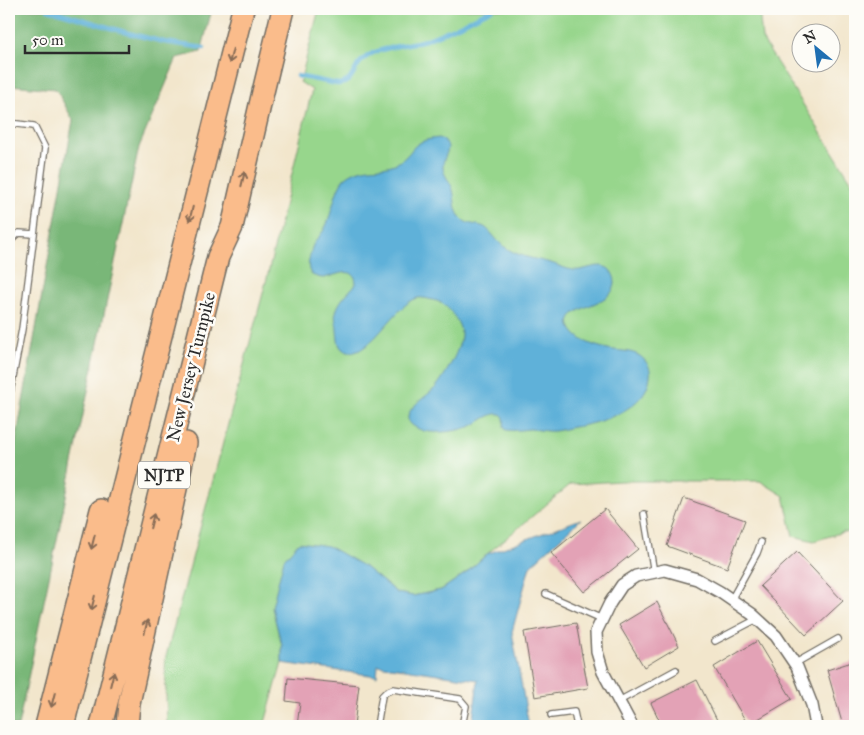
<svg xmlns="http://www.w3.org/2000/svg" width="864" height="735" font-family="'IM FELL Great Primer',serif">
  <rect width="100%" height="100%" fill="#fdfcf7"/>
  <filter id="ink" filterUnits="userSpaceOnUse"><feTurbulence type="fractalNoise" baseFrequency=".02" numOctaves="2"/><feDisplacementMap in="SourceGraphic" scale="10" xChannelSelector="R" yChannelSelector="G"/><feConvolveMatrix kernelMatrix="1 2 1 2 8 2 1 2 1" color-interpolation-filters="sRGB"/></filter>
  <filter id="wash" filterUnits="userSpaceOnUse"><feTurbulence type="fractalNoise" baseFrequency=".0096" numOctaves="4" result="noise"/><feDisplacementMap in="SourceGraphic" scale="20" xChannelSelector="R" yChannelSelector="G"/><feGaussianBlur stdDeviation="1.12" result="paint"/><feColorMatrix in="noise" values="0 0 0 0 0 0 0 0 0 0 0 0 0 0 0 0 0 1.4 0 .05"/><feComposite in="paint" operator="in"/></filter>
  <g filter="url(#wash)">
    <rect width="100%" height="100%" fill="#f2e6cc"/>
    <path fill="#97d68c" stroke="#61805c" d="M319,9H759L762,39L855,187V533L843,532L814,541L793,536L784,496L760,481H621L571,484L487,554L466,573L441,590L413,596L397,593L365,567L272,607L278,631L282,645V663L264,726H167L165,660L267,278L312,90L300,82Z"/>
    <path fill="#79b778" stroke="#527152" d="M9,9H212L201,52L177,58L139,147L18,726H9V480L73,120L56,89L9,85Z"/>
    <path fill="#5eb1d9" stroke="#446e82" d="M439,138C457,146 442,155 443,167C443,174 449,180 452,187C456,197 453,211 462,219C468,226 479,223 486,228C492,233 496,240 502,245C517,257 533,258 551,263C558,265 565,269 573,270C585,272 598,261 609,269C613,273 615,278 615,283C614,307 563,305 570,326C575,340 594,346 608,349C621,352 637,349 646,362C649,366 651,370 650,376C647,409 601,423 574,427C568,428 562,430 555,431C546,432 538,429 529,429C521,430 514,431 506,430L504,427C504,422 506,416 500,414C491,412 480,422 472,426C460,431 437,434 424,431C418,429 407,424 408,417C409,406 429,395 436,387C445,376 462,347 461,333C461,328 458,323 456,319C451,311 446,304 437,301C431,300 424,297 418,298C397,302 369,358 348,352C337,349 338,339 337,330C337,324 334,318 336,312C339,300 349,292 356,284C356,263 333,277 323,278C319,278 315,276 312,275C308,270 308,266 309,260C310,256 311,250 313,245C317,238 323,233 326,226C332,214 336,184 346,177C364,163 380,171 397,163C405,159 409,153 414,147C421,140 430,139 439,138Z
      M581,519L530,566L512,632L529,726H472L478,680L378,665L377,676L282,663V645L278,631L272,607L284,559L299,542L328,546L365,567L397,593L413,596L441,590L466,573L487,554Z"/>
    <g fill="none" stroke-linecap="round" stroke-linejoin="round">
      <path stroke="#5eb1d9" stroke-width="4.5" d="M48,9L128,33L164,42L204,48
        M297,76L337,84C350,84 352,75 358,65C362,60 367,56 373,53C389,46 408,45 425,40C448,32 470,20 492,9"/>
    </g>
    <g id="blocks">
      <path fill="#e3a2b6" d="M684,498L745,520L727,568L667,546Z
        M605,509L638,549L584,592L551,553Z
        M797,552L843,601L806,635L760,586Z
        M657,602L679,646L644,667L619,625Z
        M576,623L588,688L535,697L524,632Z
        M757,641L792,699L748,725L714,667Z
        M855,661V726H843L827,670Z
        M288,678L359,685L354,726H297L300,703L286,701Z
        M697,680L720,726H662L651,703Z"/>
    </g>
  </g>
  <g filter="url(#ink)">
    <use href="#blocks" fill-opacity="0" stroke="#716c63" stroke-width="1"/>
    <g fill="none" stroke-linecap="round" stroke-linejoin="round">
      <g stroke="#716c63" stroke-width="8">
        <path id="lane" d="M9,123L34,126L45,148L22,329L9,398
          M9,242L19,233L34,234
          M644,514L654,573
          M546,594L602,619
          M731,600L757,553L761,542
          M715,641L757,619
          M794,664L838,639
          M619,701L676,670
          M551,715L574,712L577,726
          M377,726L382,696L386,692L393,689L460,699L466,706L462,726"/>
      </g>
      <g stroke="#716c63" stroke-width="14">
        <path id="street" d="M632,726L603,672L597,652L596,632L610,603L622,585L636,576L665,570L697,579L720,592L752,614L776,636L797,667L812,705L816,726"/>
      </g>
      <g stroke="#716c63" stroke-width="24">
        <path id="highway" d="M46,726L101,510
          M63,726L243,9
          M101,726L218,257L232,227L263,92L283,9
          M127,726L129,703L135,676L186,443"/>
      </g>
      <use href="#lane" stroke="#fff" stroke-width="5.5"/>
      <use href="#street" stroke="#fff" stroke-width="11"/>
      <use href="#highway" stroke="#fabc8b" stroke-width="21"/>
    </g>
    <defs><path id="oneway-shaft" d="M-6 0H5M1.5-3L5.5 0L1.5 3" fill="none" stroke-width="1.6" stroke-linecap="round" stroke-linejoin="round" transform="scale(1.25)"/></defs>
    <g stroke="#886c56">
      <use href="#oneway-shaft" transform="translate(231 56) rotate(104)"/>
      <use href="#oneway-shaft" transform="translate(243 179) rotate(-77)"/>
      <use href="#oneway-shaft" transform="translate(191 214) rotate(104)"/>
      <use href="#oneway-shaft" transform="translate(152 521) rotate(-76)"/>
      <use href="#oneway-shaft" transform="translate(93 542) rotate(104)"/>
      <use href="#oneway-shaft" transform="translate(93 603) rotate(104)"/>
      <use href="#oneway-shaft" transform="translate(146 627) rotate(-77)"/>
      <use href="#oneway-shaft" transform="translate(112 679) rotate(-76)"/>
      <use href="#oneway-shaft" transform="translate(53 700) rotate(104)"/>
    </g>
  </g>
  <g text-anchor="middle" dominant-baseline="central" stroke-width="5" stroke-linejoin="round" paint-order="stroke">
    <rect fill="#fdfcf7" stroke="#6a6a68" stroke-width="1" x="138" y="461.5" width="52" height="27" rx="4"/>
    <g font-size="16" font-weight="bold" fill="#2b2b2b">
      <text x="164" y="475">NJTP</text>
    </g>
    <g font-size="18" fill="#2b2b2b" stroke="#fdfcf7">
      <text transform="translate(191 367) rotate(-76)">New Jersey Turnpike</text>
    </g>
  </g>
  <rect width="864" height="735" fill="none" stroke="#fdfcf7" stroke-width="30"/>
  <g transform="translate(816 48) rotate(331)"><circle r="24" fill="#fdfcf7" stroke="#a9a8a5"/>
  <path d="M0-4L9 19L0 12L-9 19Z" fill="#1f6fb2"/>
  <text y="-8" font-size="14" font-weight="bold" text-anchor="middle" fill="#2b2b2b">N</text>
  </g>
  <path d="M25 45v8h104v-8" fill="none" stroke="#2b2b2b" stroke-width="2.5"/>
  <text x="32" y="45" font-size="15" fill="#2b2b2b" stroke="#fdfcf7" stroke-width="4" paint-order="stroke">50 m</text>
</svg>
